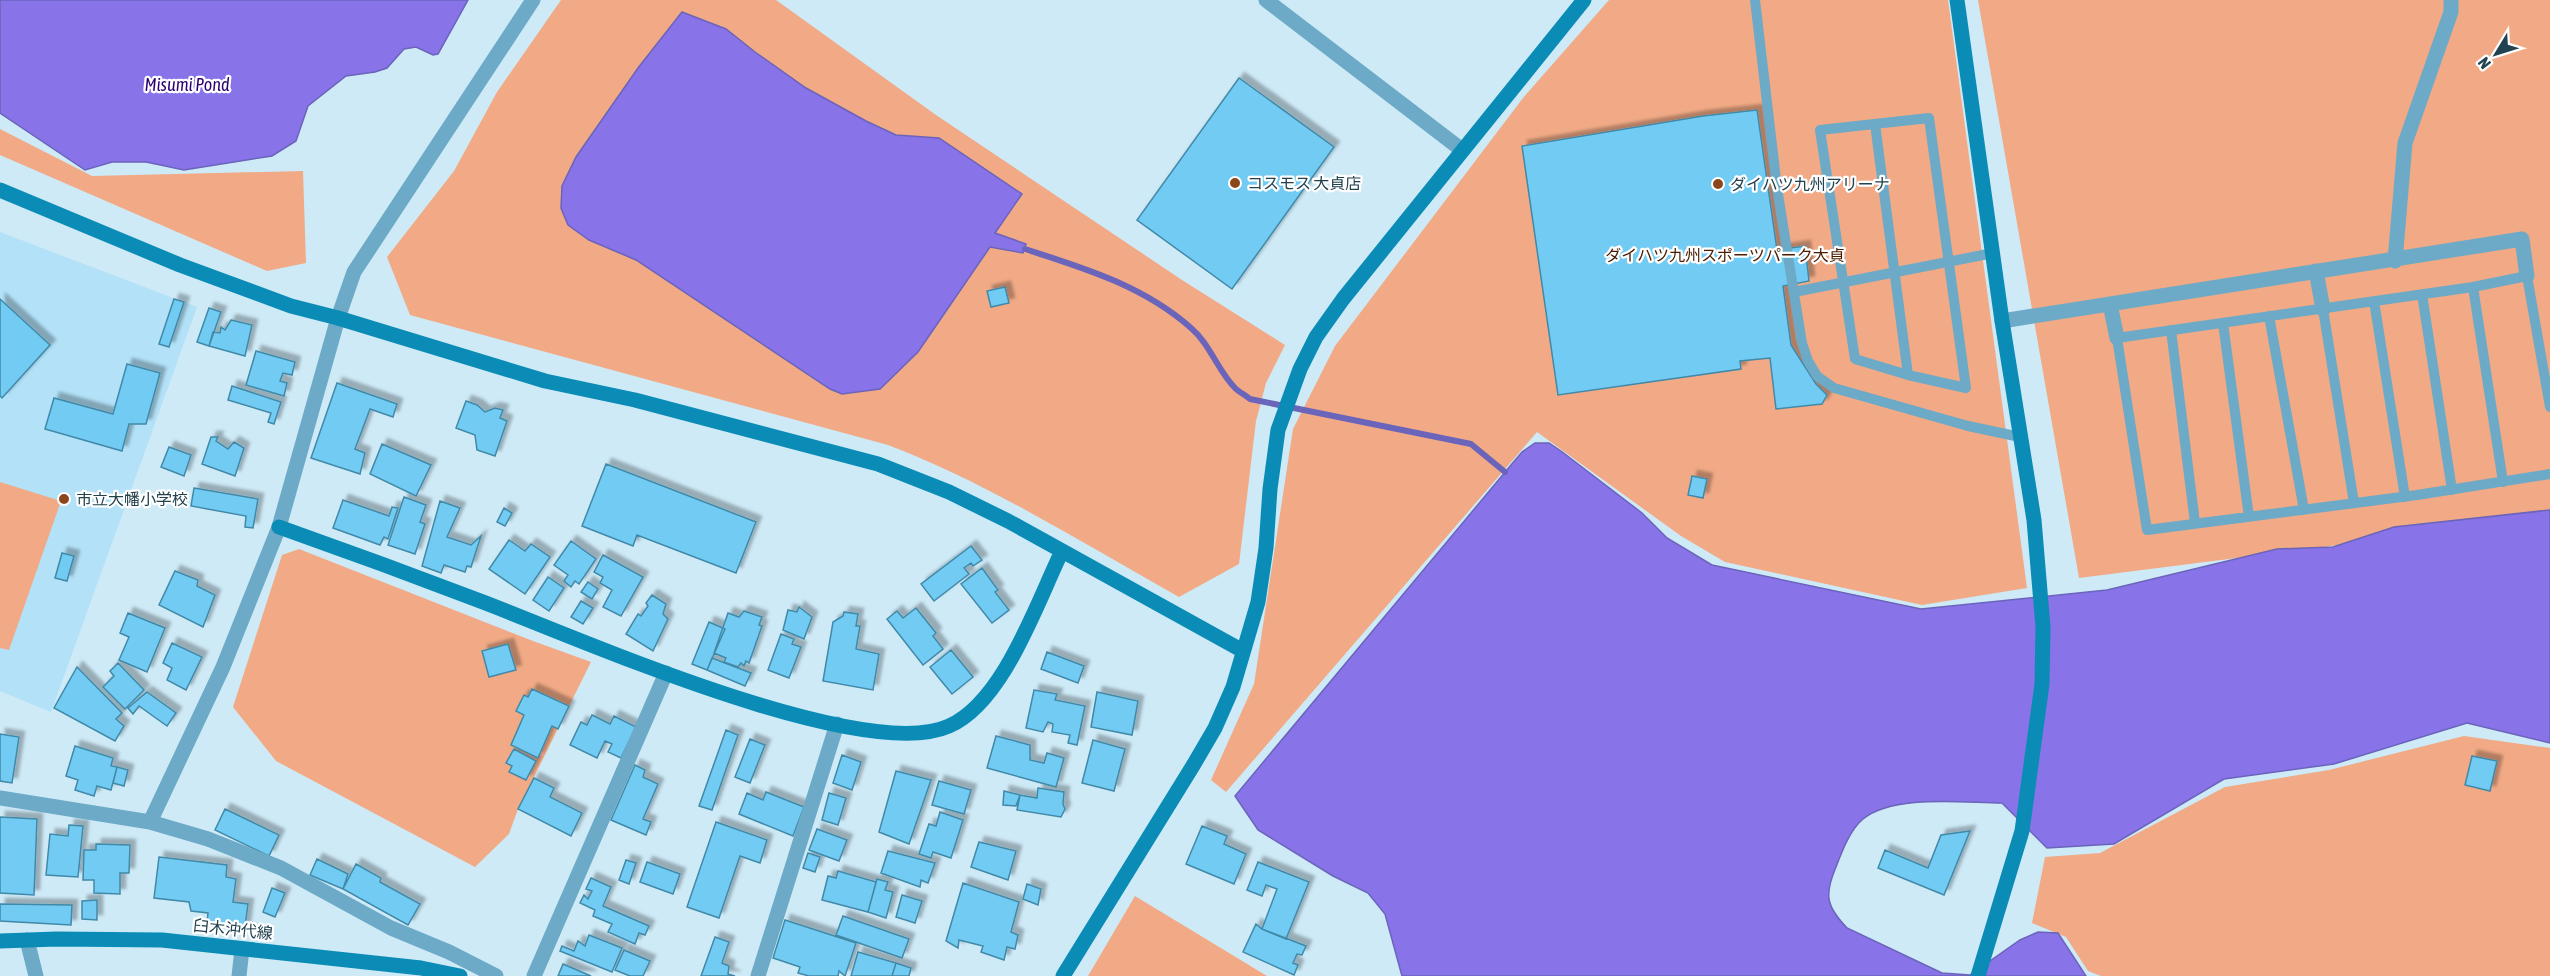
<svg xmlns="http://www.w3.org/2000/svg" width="2550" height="976" font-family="'Asap Condensed','Noto Sans JP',sans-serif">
  <defs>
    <filter id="shadow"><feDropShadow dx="5.5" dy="-5.5" stdDeviation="1.5" flood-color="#0004"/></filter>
  </defs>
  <rect width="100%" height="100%" fill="#ceeaf7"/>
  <path fill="#b2e1f8" d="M0,232L197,307L51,712L0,691Z"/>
  <path fill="#f1aa85" d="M561,0H776L936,115L1182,280L1285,345L1266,383L1256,421L1239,564L1179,597C1084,544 990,484 888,445L410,315L387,257L454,171L497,92Z
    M1609,0H1948L2027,588L1922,605L1725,562L1681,536L1537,432L1226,792L1211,780L1254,684L1293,429L1335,346L1523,98Z
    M1978,0H2550V518L2079,578Z
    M0,129L92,176L303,171L306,263L267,271L0,155Z
    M0,482L61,501L9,650L0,648Z
    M299,549L533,641L591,662L518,809L509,834L475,867L276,761L233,707L282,555Z
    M2464,736L2550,748V976H2101L2088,971L2066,937L2032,923L2045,857L2100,853L2225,787L2329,770Z
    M1135,896L1267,976H1088Z"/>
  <path fill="#8873e8" stroke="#6a64ba" stroke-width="1.5" d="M0,0H468L438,54L433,55L416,47L404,49L387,68L375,72L346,76L308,106L296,141L272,156L184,170L146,162H112L85,170L0,113Z
    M682,12L726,29L755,52L806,88L866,121L896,135L939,138L1022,194L995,233L1026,244L1023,253L990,247L918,352L880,389L842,394L830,389L636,260L589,240L568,225L561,208L562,186L576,157L638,68Z
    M1535,443H1549L1561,451L1642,513L1667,538L1712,565L1921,609L2107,590L2277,549L2333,547L2394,527L2550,510V743L2467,723L2334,764L2224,779L2114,844L2047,848L2002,803C1963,803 1894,794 1863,819C1850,830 1842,851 1836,867C1824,895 1826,906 1847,928L1942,973L1970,975L2020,940L2038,932L2058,933L2086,976H1402L1385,914L1368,893L1333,876L1258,830L1235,796L1511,465L1522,452Z"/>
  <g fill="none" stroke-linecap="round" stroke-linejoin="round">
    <path stroke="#6a64ba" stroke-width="6" d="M1025,249C1084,268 1144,286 1191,328C1210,344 1218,371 1235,388C1239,392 1245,395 1250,399L1471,444L1505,472"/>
  </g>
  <path fill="#72cbf3" stroke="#4189a8" stroke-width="1.5" filter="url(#shadow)" d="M1239,78L1334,147L1232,289L1137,220Z
    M1757,110L1777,250L1805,246L1809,281L1783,286L1791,345L1816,384L1827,395L1822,404L1776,409L1770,358L1740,361L1741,369L1558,395L1522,146L1703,116Z
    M1005,287L1009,303L991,307L987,291Z
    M0,299L50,345L2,398L0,396Z
    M174,299L184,302L169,347L159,344Z
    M209,308L221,312L209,346L197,342Z
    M231,320L252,325L245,356L209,346L213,332L220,333L221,327L225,330Z
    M256,351L295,362L292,375L283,373L280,381L287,383L284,396L246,385Z
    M127,364L160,373L146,424H129L122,451L45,429L54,398L113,414Z
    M337,383L397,404L393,417L370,409L355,449L365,453L360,474L311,458Z
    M232,386L281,402L274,424L268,422L271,413L228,400Z
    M466,401L477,405L485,412L495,408L503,410L500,418L507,421L495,456L477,450L475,435L456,428Z
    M211,437H218L216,441L228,449L234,442L244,448L235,476L202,464Z
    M382,444L431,465L416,496L370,474Z
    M169,447L191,455L184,476L161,467Z
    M606,464L756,522L736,573L637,535L633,546L582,526Z
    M1692,476L1707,479L1703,498L1688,495Z
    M194,488L258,499L253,528L245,527L246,516L191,506Z
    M404,497L426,505L420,522L425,524L415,554L388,545Z
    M343,500L389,516L392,507L398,508L388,539L384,537L380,545L333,528Z
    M440,501L460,508L447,537L471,545L481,536L471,567L467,566L465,572L444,565L441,573L422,566Z
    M504,508L512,513L505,526L497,522Z
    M509,540L525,551L531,544L550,557L525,594L489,569Z
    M571,541L596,559L579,584L575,581L571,587L564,581L568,575L554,565Z
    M971,546L982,560L973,566L971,563L964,568L969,574L934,601L921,584Z
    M62,553L74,556L67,581L55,578Z
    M603,555L643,577L621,616L603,607L612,590L600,583L603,577L594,572Z
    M982,568L998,590L995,592L1009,610L992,623L961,584Z
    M175,571L198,580L197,586L215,595L203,627L159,605Z
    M548,577L564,588L549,611L533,600Z
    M588,582L598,589L592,599L581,592Z
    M652,595L666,604L663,614L668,619L653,651L626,634L638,614L641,616L648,606L646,603Z
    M581,601L593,608L583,624L571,617Z
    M799,607L812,617L804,639L783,630L788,610L797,612Z
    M916,608L936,633L933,636L943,649L923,665L887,619L897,611L903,618Z
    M744,611L762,617L759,625L762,626L749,663L746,661L744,666L741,663L738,667L724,662L726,658L714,653L728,613L739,617Z
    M844,612L858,614L856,626H860L856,649L879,654L873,690L823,681L833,622L843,616Z
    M128,613L165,628L147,672L119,660L129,637L120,633Z
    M709,622L725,629L707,670L692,664Z
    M781,634L794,639L792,644L801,647L789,678L768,670Z
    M172,643L202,657L186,690L167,680L172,668L163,663Z
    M508,644L516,670L489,677L482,651Z
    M951,650L973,677L952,694L930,667Z
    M1047,652L1084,666L1078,683L1041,669Z
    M712,658L751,673L745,686L707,670Z
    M118,663L144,690L125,709L103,687L114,676L110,671Z
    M77,667L122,713L116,719L124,726L115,741L54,708Z
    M532,689L569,706L558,729L552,726L538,758L511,745L524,715L516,711L524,695L528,697Z
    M1034,690L1057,694L1055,700L1085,706L1077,745L1068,743L1070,735L1052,732L1053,724L1048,722L1043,732L1026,728Z
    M147,692L176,713L167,726L139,706L133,714L128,708Z
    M1097,692L1138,701L1132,735L1091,727Z
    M592,715L610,724L614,716L636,727L621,758L608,752L612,744L605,741L597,758L570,745L581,722L587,725Z
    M726,730L738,735L712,810L699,806Z
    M0,734L19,737L12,783L0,781Z
    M996,736L1030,745V760L1044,763L1047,753L1064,758L1056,787L987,768Z
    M750,739L765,745L750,783L735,777Z
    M1093,740L1125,749L1114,791L1082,783Z
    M75,746L113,758L111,766L117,767L111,790L97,786L94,796L75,790L78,780L66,776Z
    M514,749L536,761L526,780L509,772L512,766L506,763Z
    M842,755L861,762L852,790L833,783Z
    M2472,756L2497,761L2490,791L2465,785Z
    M635,765L645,770L643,777L658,784L643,819L651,822L646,835L611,820Z
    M117,767L128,770L124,786L113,783Z
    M896,771L931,780L909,844L879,832Z
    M534,778L554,788L550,797L582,813L571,836L518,809Z
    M939,781L971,790L964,814L932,805Z
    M1038,788L1064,792L1063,804L1065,809L1061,817L1017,810L1020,795L1037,798Z
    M1004,791L1020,795L1016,806L1003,805Z
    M766,792L804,807L793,836L739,814L747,793L763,800Z
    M829,793L846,798L838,825L822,820Z
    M225,809L279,835L269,856L215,830Z
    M940,812L963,820L951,858L933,852L931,858L919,854L929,824L936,826Z
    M0,817L37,819L34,895L0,893Z
    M716,822L767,840L760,863L740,856L719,918L687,907Z
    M69,825L83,826L78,877L46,875L50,834L68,836Z
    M1202,826L1227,836L1224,844L1246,854L1234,884L1186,864Z
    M817,829L847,840L839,861L809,850Z
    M1970,831L1944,895L1878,868L1885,850L1928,868L1941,835Z
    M979,842L1016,851L1008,880L971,867Z
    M96,844L130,845L129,873H120V894L94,893V880H83L84,850H96Z
    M888,851L935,863L928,883L921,880L920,887L881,873Z
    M808,853L820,857L815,872L803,868Z
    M159,857L227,865L226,877L236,879L233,902L248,904L245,927L207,922L208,913L191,911L189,902L154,898Z
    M317,859L348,874L343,889L310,875Z
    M626,860L636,863L629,884L619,880Z
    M647,862L680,874L673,894L640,882Z
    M1258,862L1309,882L1286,939L1262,929L1277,889L1266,885L1262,896L1247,890Z
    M356,864L381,878L380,882L420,904L408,925L343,889Z
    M838,871L876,882L868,912L822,900L828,876L836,878Z
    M591,878L611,887L603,906L649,926L645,935L639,933L635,944L608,932L612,924L593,916L595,910L580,903L584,895L588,899L592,891L586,889Z
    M877,879L888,882L885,890L893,892L886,918L868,912Z
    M963,883L1019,902L1011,932L1018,935L1015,949L1007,947L1004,960L981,952L983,946L959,940L958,948L946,941Z
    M1027,884L1041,889L1038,905L1023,899Z
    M272,888L285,893L275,917L263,912Z
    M902,895L922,901L915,923L896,917Z
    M97,900V920L82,919V901Z
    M0,904L72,905L71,925L0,921Z
    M843,916L909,939L902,958L836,935Z
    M785,920L856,943L845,976L839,971L838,976H809L798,973L800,967L773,958Z
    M1256,924L1262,929L1306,946L1302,955L1297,954L1293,963L1298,965L1294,975L1243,952Z
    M589,935L622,948L612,972L560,951L562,946L574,951L578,941L585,946Z
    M715,937L729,942L722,963L729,966L728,974L735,976H701Z
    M624,950L650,961L643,976H630L615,970Z
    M858,952L896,963L892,976H851Z
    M896,963L911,968L909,976H892Z
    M563,964L591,976H558Z"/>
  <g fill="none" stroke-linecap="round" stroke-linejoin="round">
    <path stroke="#6caac7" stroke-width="10" d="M1755,0L1777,188L1802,343L1808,361L1817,376L1834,388L1968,426L2020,437
      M1929,118L1966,388L1908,375L1855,359L1820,130Z
      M1875,124L1908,375
      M2473,287L2503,482
      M1794,292L1993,253
      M2422,294L2452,490
      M2374,301L2405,497
      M2323,309L2354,503
      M2269,316L2304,510
      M2223,323L2249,517
      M2171,330L2195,523
      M2550,407L2527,276L2473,287L2117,338L2147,530L2417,495L2550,474"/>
    <path stroke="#6caac7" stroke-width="15" d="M1266,0L1462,150
      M2395,261L2405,143L2451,12V0
      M2316,271L2323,309
      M2110,304L2117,338
      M2002,321L2522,239L2527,276
      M0,798L150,822L208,839L281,868L391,928L449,952L496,976
      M150,822L223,667L279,527L338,318L354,272L533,0
      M27,940L36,976
      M239,976L242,949
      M534,976L666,673
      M758,976L837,724"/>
    <path stroke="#0b8cb6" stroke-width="15" d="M1957,0L2002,321L2034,520L2043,627L2042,684L2022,831L1978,976
      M0,190L180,265L291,306L338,318L545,381L635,400L878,464L949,492L1008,521L1243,651
      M279,527C347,551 415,576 483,602C575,637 863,765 949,726C1004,702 1037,602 1062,551
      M0,941L57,939L162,940L421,968L460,976
      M1063,976L1194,764L1215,728L1233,687L1258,602L1266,548L1270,489L1278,430L1300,369L1316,337L1343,299L1584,0"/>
  </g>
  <g fill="#8b461c" stroke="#fff" stroke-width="2">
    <circle cx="1235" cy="183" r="6"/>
    <circle cx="1718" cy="184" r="6"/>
    <circle cx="64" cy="499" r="6"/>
  </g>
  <g text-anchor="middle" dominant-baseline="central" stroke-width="4.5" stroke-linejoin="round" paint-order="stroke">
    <g font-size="16" fill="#23424f" stroke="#fff" text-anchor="start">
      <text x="1247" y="183">コスモス 大貞店</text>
      <text x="1730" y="184">ダイハツ九州アリーナ</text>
      <text x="76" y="499">市立大幡小学校</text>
    </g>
    <g font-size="16" fill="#4a1c00" stroke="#fff">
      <text x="1725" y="255">ダイハツ九州スポーツパーク大貞</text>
    </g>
    <g font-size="16" fill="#23424f" stroke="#fff">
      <text transform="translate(233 929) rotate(6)">臼木沖代線</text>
    </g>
    <g font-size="18" font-style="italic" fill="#2d0171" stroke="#fff">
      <text x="187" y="84">Misumi Pond</text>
    </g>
  </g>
  <g transform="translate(2496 54) rotate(232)" stroke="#ffffff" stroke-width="4.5" paint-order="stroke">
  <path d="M0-4.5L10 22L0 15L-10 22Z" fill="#23424f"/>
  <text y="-9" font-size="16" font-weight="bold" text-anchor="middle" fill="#23424f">N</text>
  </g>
</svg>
